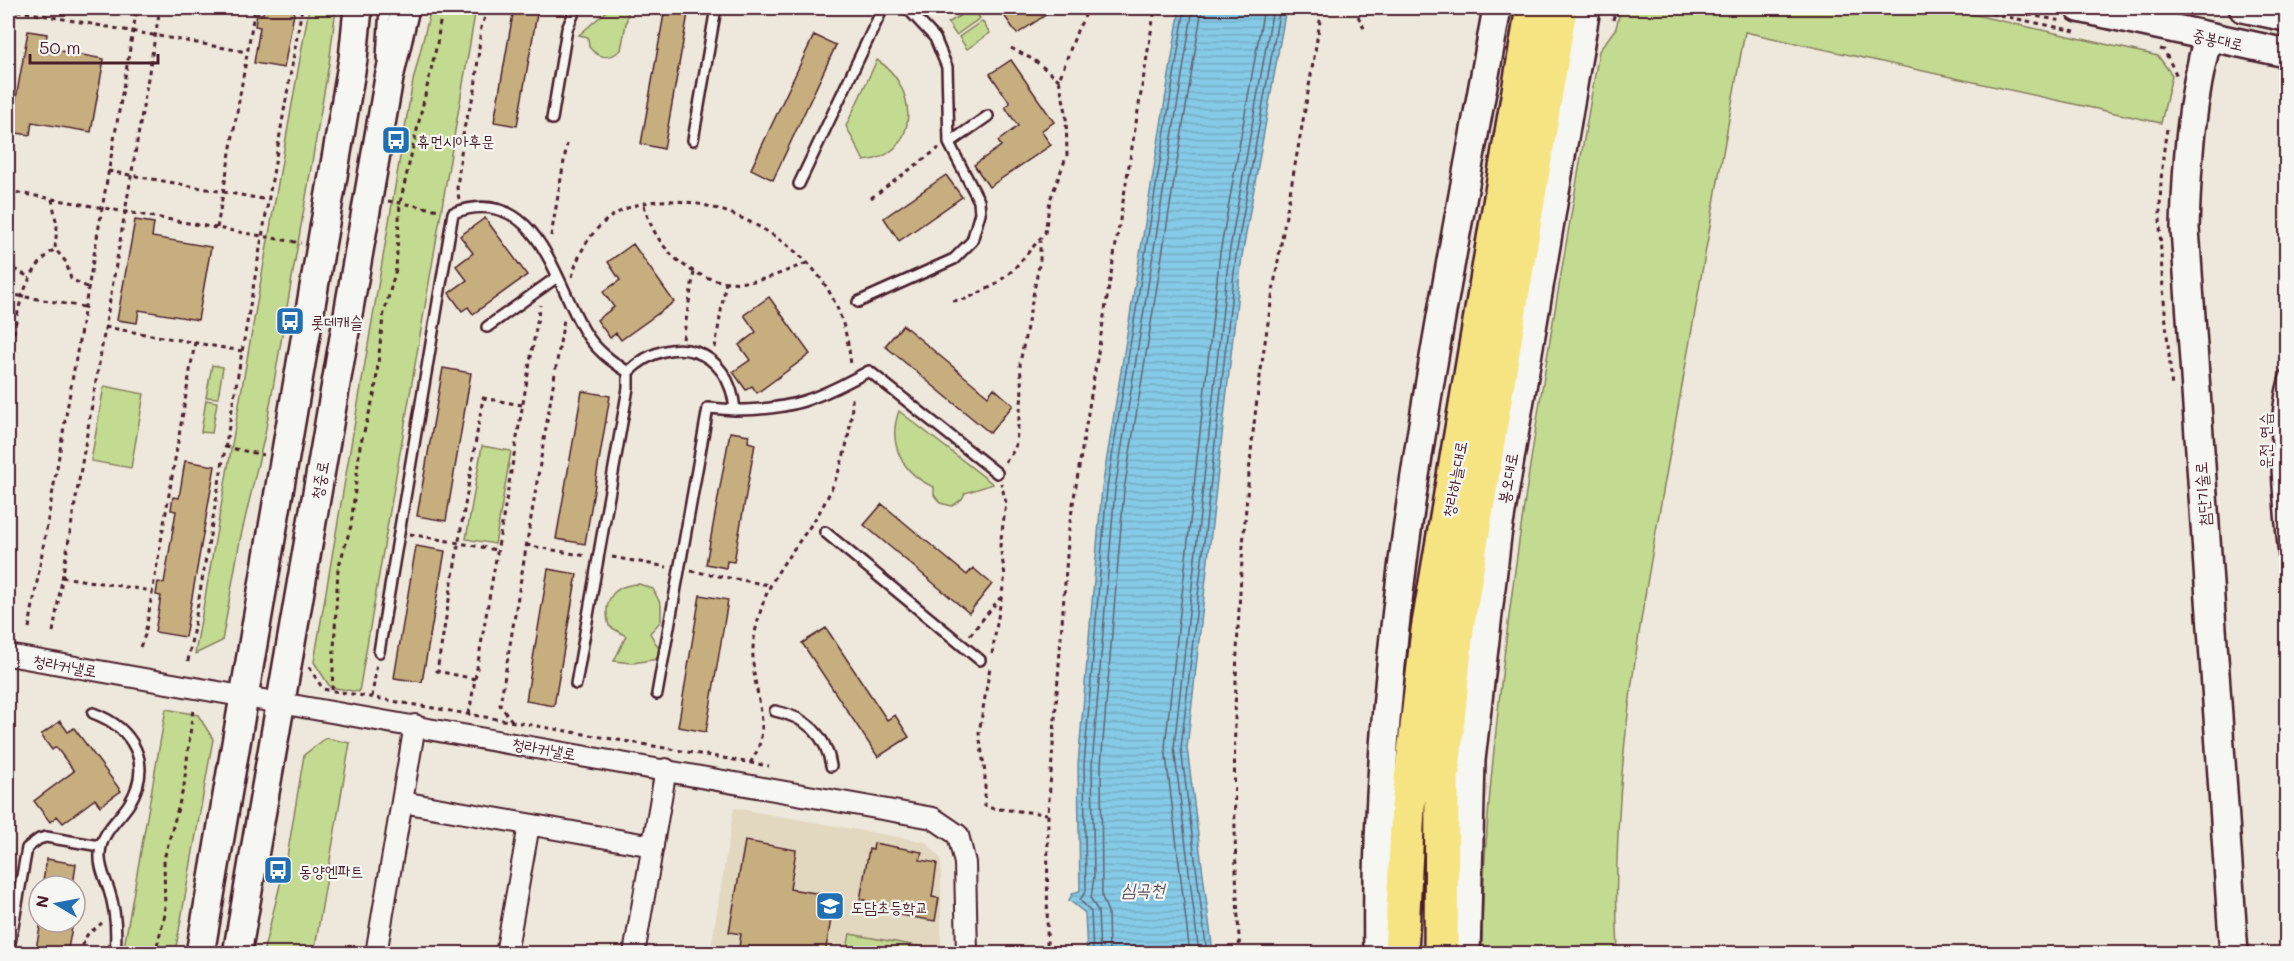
<svg xmlns="http://www.w3.org/2000/svg" width="2294" height="961" font-family="Mali,'Poor Story',sans-serif">
  <defs>
    <pattern id="water-rules" width="6" height="5" patternUnits="userSpaceOnUse" patternTransform="scale(1.5)"><rect width="6" height="5" fill="#85cae6"/><path d="M0 2.5h6" fill="none" stroke="#74adc5"/></pattern>
  </defs>
  <rect width="100%" height="100%" fill="#ede8db"/>
  <filter id="ink" filterUnits="userSpaceOnUse"><feTurbulence type="fractalNoise" baseFrequency=".0167" numOctaves="2"/><feDisplacementMap in="SourceGraphic" scale="12" xChannelSelector="R" yChannelSelector="G"/><feConvolveMatrix kernelMatrix="1 2 1 2 8 2 1 2 1" color-interpolation-filters="sRGB"/></filter>
  <g filter="url(#ink)">
    <path fill="#e2d7bf" d="M734,808L926,842L941,859V953L710,954Z"/>
    <path fill="#c3db91" stroke="#867d5e" stroke-width="1.5" d="M309,8H336L329,64L265,434L240,540L222,641L195,654Z
      M431,8H476L359,692L330,687L314,662L413,81Z
      M610,8H629L621,50C609,60 599,59 589,47L588,37L579,35Z
      M972,8L980,18L956,35L948,23Z
      M1621,8H1944L2158,56L2172,75L2161,123L1745,32C1719,170 1696,309 1671,447C1641,615 1609,782 1618,953H1482C1482,855 1493,755 1504,657C1528,454 1565,253 1599,51L1616,28Z
      M982,21L990,33L967,49L959,37Z
      M877,60C919,86 921,156 864,161L846,126Z
      M212,365L223,367L218,398L206,397Z
      M104,386L144,394L131,468L91,461Z
      M206,400L217,402L212,433L201,432Z
      M899,411L993,484L965,493L962,499L952,506L940,503L934,495V487C902,474 887,443 899,411Z
      M482,446L511,451L495,544L466,539Z
      M639,584L653,589L661,605V621L650,633L659,649L657,659L633,663L614,661L626,636L609,626C602,600 613,585 639,584Z
      M166,709L198,715L213,739L175,953H123Z
      M326,738L350,743L314,953H263L287,857L304,755Z
      M850,934L940,950L939,953H846Z"/>
    <path fill="url(#water-rules)" stroke="#6d869b" stroke-width="1.5" d="M1180,8H1286L1242,256L1187,748L1213,953H1087L1085,913L1069,900L1073,893L1080,891L1078,765L1102,488Z"/>
    <g fill="none" stroke-linecap="round" stroke-linejoin="round">
      <path stroke="#626376" stroke-width="1.5" d="M1093,954L1091,912L1080,900L1086,891L1084,765L1107,488L1185,8
        M1100,954L1098,911L1091,899L1094,876L1092,765L1115,489L1193,8
        M1109,954L1108,912L1102,897L1101,765L1124,490L1202,8
        M1190,954L1165,747L1220,253L1264,8
        M1199,954L1174,747L1229,254L1273,8
        M1207,954L1181,748L1236,255L1280,8"/>
    </g>
    <path fill="#c7ae7f" stroke="#4a1f2b" stroke-width="1.5" d="M264,8H295L284,68L254,63L260,27L255,26L257,13L263,14Z
      M514,8H538L517,126L494,122Z
      M665,8H689L664,149L641,144Z
      M999,8H1056L1017,34Z
      M28,31L47,34L45,48L104,59L91,132L32,122L30,135L10,132Z
      M814,35L836,45L773,180L751,169Z
      M1011,60L1054,122L1041,131L1051,145L989,187L974,165L1001,146L998,141L1018,126L1005,107L1010,103L990,74Z
      M946,175L962,197L899,241L884,218Z
      M485,218L527,275L473,314L468,307L462,311L449,293L467,280L456,266L473,253L460,236Z
      M135,220L154,223L152,237L211,247L198,320L139,310L137,323L117,320Z
      M633,244L674,302L621,340L616,333L610,338L597,320L614,307L603,292L620,280L608,262Z
      M769,297L810,354L757,393L752,386L746,390L733,372L750,360L739,345L756,332L744,315Z
      M903,325L988,396L994,388L1013,405L990,433L885,346Z
      M443,368L471,373L446,521L417,516Z
      M582,391L610,396L585,544L556,539Z
      M730,432L749,435L748,442L755,444L734,562L727,561L726,568L706,564Z
      M185,461L215,466L185,637L155,632L161,596L156,595L158,582L164,583L176,511L171,510L173,497L179,498Z
      M882,504L967,575L973,568L992,584L969,613L864,525Z
      M416,546L445,551L422,682L394,678Z
      M548,569L577,574L554,706L526,701Z
      M700,595L728,600L706,732L678,727Z
      M826,628L887,720L895,715L909,737L878,757L802,643Z
      M60,721L68,732L74,728L121,791L100,806L95,799L63,823L57,816L50,822L34,801L74,771L56,747L52,750L41,735Z
      M745,841L796,850L790,889L835,896L825,954H738L741,934L729,932Z
      M874,843L922,852L920,860L937,863L932,897L939,898L935,921L864,909L865,900H860L869,849L873,850Z
      M47,859L76,864L73,886H42Z
      M41,922H73L67,954H35Z"/>
    <g fill="none" stroke-linecap="round" stroke-linejoin="round">
      <g stroke="#4a1f2b" stroke-width="14">
        <path id="lane" d="M382,58L385,8
          M552,119L567,29L576,8
          M693,140L716,8
          M949,143L988,116
          M799,184L883,8
          M858,302L954,259L972,241L980,213L979,201L949,143L947,67L935,38L907,8
          M487,327L557,277
          M2286,374C2267,430 2282,521 2286,581
          M825,532L980,660
          M379,652L453,213C537,183 553,279 585,332C596,350 611,361 628,372C671,330 730,348 735,410C795,410 817,398 869,371L997,473
          M576,684L628,388V372
          M657,694L708,408L735,410
          M775,711C805,717 826,734 831,766
          M93,713C133,728 154,763 129,804C118,821 101,832 100,854C99,867 105,878 109,890C116,911 117,932 115,954
          M8,954L27,848L39,839L46,837L100,846"/>
      </g>
      <g stroke="#4a1f2b" stroke-width="24">
        <path id="street" d="M8,655L933,818L958,835L965,863L967,954
          M402,802L653,846
          M376,954L415,725
          M506,954L529,825
          M634,954L666,769"/>
      </g>
      <g stroke="#4a1f2b" stroke-width="32">
        <path id="secondary" d="M2079,8L2286,53
          M2243,8L2286,17
          M2208,37C2191,100 2187,163 2185,228L2234,954
          M200,954L353,59L358,8
          M237,954L389,78L405,8
          M1378,954C1372,635 1442,319 1497,8
          M1466,954L1471,760L1497,536L1586,8"/>
      </g>
      <g stroke="#4a1f2b" stroke-width="38">
        <path id="highway" d="M1401,954L1408,807L1428,630L1533,8
          M1441,954L1442,780L1457,628L1560,8"/>
      </g>
      <path stroke="#4a1f2b" stroke-width="3" stroke-dasharray="4.5 4.5" stroke-linecap="butt" d="M1354,8L1366,32
        M1965,8L2075,31
        M1993,8L2062,21
        M8,9L247,52
        M1613,20L1616,8
        M1011,48L1034,60L1059,80
        M2160,49L2164,50L2177,76
        M8,53L15,11
        M2167,129C2152,215 2165,304 2172,389
        M108,171L268,200
        M8,191L301,243
        M871,198L939,148
        M52,199L57,226L55,249L66,262L71,279L87,287
        M459,199L457,188L464,128L475,90L481,27L489,8
        M388,201L440,210
        M644,205C657,255 700,290 754,281C772,278 790,269 807,263
        M217,228L255,8
        M551,236L567,144
        M8,253L12,268L29,277
        M572,277C604,155 752,200 814,270C837,297 848,331 851,366
        M8,294L84,307
        M953,301L966,299L995,285L1013,270L1045,233L1050,200L1067,155L1066,112L1059,80L1077,31L1089,8
        M105,327L242,351
        M683,339L694,272
        M715,348L726,281
        M8,378C15,332 15,278 55,249
        M225,447L264,455
        M1005,462L1015,449L1022,395L1020,363L1040,260V241
        M410,534L497,550
        M526,545L586,556
        M612,557L667,567
        M691,571L769,585
        M62,577L152,591
        M29,628L137,8
        M53,632L160,8
        M970,635L1000,598
        M140,647L145,635L195,342
        M992,654L1005,575L1000,546L1006,503L1001,483
        M188,661L302,8
        M309,667L323,689L769,766
        M475,679L437,671L483,398L522,405
        M332,690L338,569L351,526L360,446L375,392L383,317L396,269L400,203L437,44L442,8
        M372,697L377,662
        M469,714L540,305
        M512,721L500,705L564,319
        M750,763C775,728 753,696 753,658C752,643 756,627 760,613C770,575 794,551 815,519C838,484 853,437 852,394
        M985,807V773L979,733L990,667
        M990,808L1047,814
        M79,954L87,935L102,923
        M155,954L165,914L164,859L184,786L193,709
        M1047,954L1048,814L1069,528L1155,8
        M1240,954C1229,779 1235,606 1253,433C1269,290 1300,149 1322,8"/>
      <use href="#lane" stroke="#f6f6f2" stroke-width="9"/>
      <use href="#street" stroke="#f6f6f2" stroke-width="20"/>
      <use href="#secondary" stroke="#f6f6f2" stroke-width="27"/>
      <use href="#highway" stroke="#f6e381" stroke-width="33"/>
    </g>
  </g>
  <defs>
    <g id="bus-square" transform="scale(1.5)"><rect x="-9" y="-9" width="18" height="18" rx="4" fill="#1f6fb2" stroke="#f6f6f2"/><path d="M-5-6H5V4H4V6H2V4H-2V6H-4V4H-5ZM-3.5-4V0h7V-4ZM-3.5 1.2v1.5H-2V1.2ZM2 1.2v1.5H3.5V1.2Z" fill="#fff"/></g>
    <g id="school-square" transform="scale(1.5)"><rect x="-9" y="-9" width="18" height="18" rx="4" fill="#1f6fb2" stroke="#f6f6f2"/><path d="M0-5L7-2L0 1L-7-2ZM-4 1L0 2.5L4 1V4Q0 6-4 4Z" fill="#fff"/></g>
  </defs>
  <g fill-rule="evenodd">
    <use href="#bus-square" x="396" y="140"/>
    <use href="#bus-square" x="290" y="321"/>
    <use href="#bus-square" x="278" y="870"/>
    <use href="#school-square" x="830" y="906"/>
  </g>
  <g text-anchor="middle" dominant-baseline="central" stroke-width="4.5" stroke-linejoin="round" paint-order="stroke">
    <g font-size="16" fill="#4a1f2b" stroke="#f6f6f2">
      <text transform="translate(2218 39) rotate(12)">중봉대로</text>
      <text transform="translate(2264 441) rotate(-90)">운전 연습</text>
      <text transform="translate(1507 478) rotate(-80)">봉오대로</text>
      <text transform="translate(1454 479) rotate(-80)">청라하늘대로</text>
      <text transform="translate(319 480) rotate(-80)">청중로</text>
      <text transform="translate(2202 494) rotate(-94)">첨단기술로</text>
      <text transform="translate(65 665) rotate(10)">청라커낼로</text>
      <text transform="translate(544 748) rotate(10)">청라커낼로</text>
    </g>
    <g font-size="16" fill="#4a1f2b" stroke="#f6f6f2" text-anchor="start">
      <text x="417" y="140">휴먼시아후문</text>
      <text x="311" y="321">롯데캐슬</text>
      <text x="299" y="870">동양엔파트</text>
      <text x="851" y="906">도담초등학교</text>
    </g>
    <g font-size="18" font-style="italic" fill="#5c5263" stroke="#f6f6f2">
      <text x="1143" y="889">심곡천</text>
    </g>
  </g>
  <rect width="2294" height="961" fill="none" stroke="#f6f6f2" stroke-width="30"/>
  <rect x="15" y="15" width="2264" height="931" fill="none" stroke="#4a1f2b" stroke-width="2" filter="url(#ink)"/>
  <g transform="translate(57 904) rotate(280)"><circle r="28" fill="#f6f6f2" stroke="#b1a0a2" stroke-width="1.5"/>
  <path d="M0-4.5L10 22L0 15L-10 22Z" fill="#1f6fb2"/>
  <text y="-9" font-size="16" font-weight="bold" text-anchor="middle" fill="#4a1f2b">N</text>
  </g>
  <path d="M30 54v9h128v-9" fill="none" stroke="#4a1f2b" stroke-width="3"/>
  <text x="39" y="54" font-size="18" fill="#4a1f2b" stroke="#f6f6f2" stroke-width="4.5" paint-order="stroke">50 m</text>
</svg>
